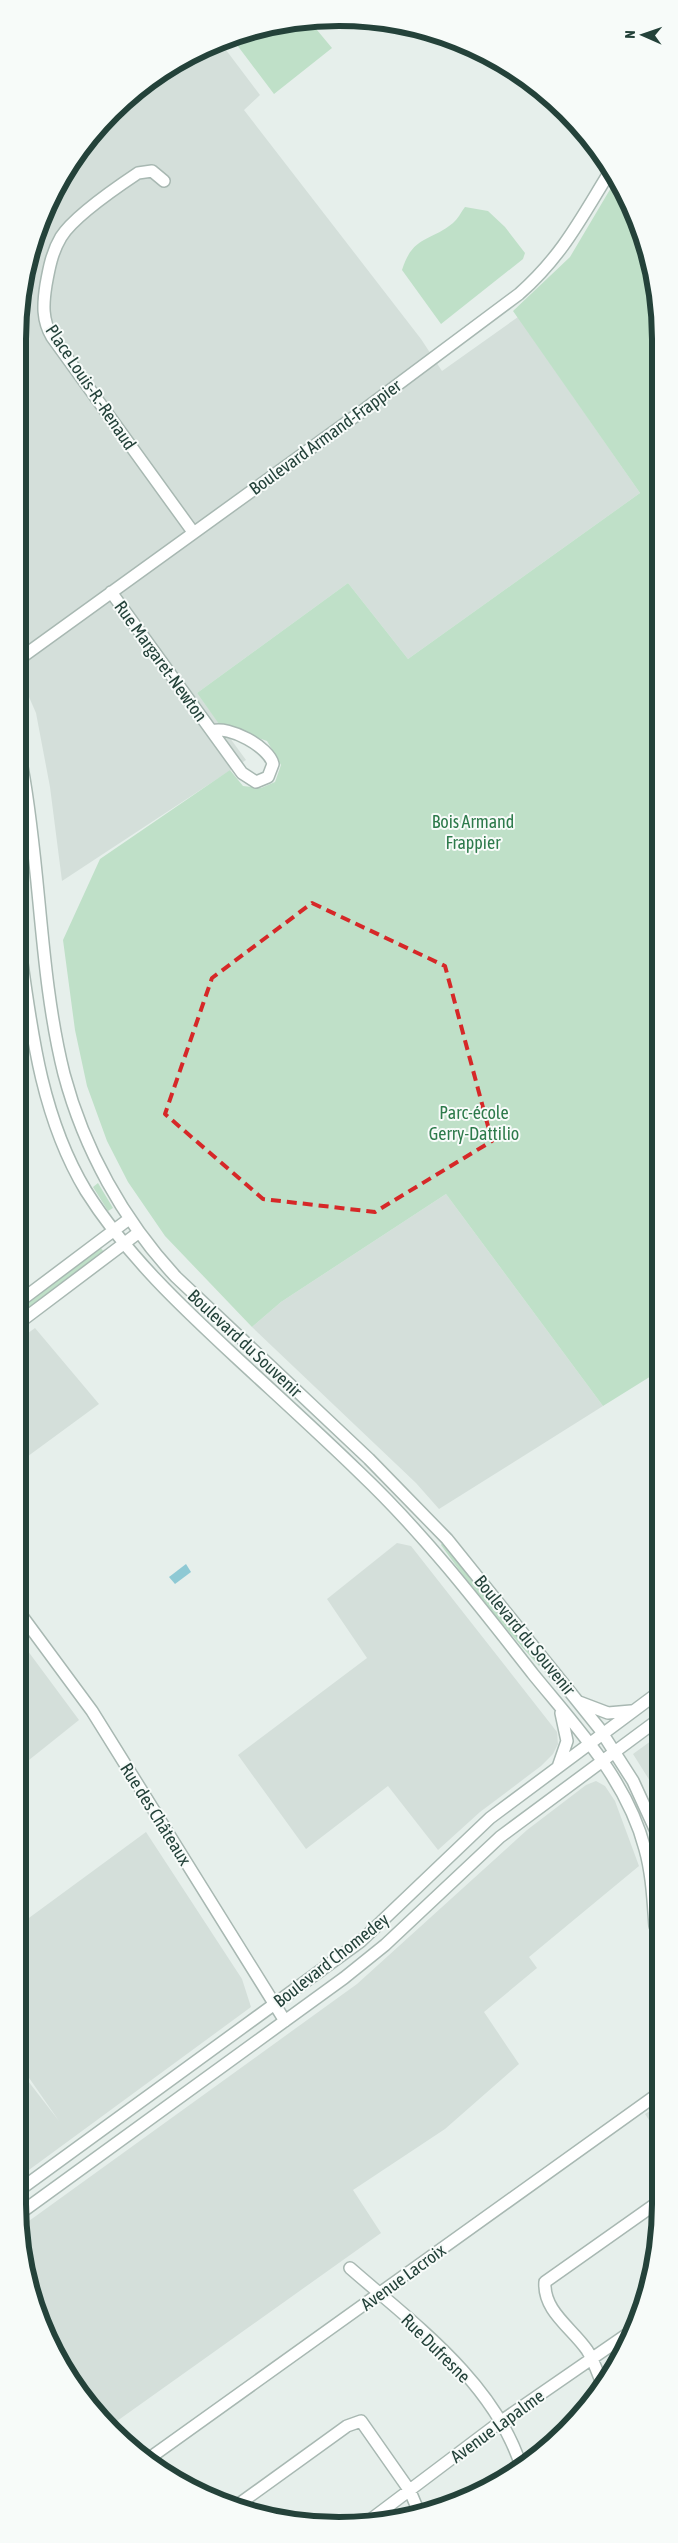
<svg xmlns="http://www.w3.org/2000/svg" width="678" height="2543" font-family="'Asap Condensed',sans-serif">
  <rect width="100%" height="100%" fill="#e6efeb"/>
  <path fill="#d4dfda" d="M223,46L260,95L244,110L421,339L442,371L518,317L640,493L408,659L348,583L197,693L246,760L62,881L50,787L36,713L22,681L24,277L72,161L160,72Z
    M446,1194L603,1406L439,1509L416,1483L252,1327L281,1302Z
    M35,1328L99,1404L20,1462V1339Z
    M397,1543L411,1546L557,1732L558,1744L553,1754L541,1766L480,1812L438,1850L388,1786L306,1849L238,1755L367,1658L327,1599Z
    M19,1639L79,1720L19,1768Z
    M655,1738V1789L633,1754Z
    M596,1781L605,1786L615,1801L639,1866L529,1957L537,1968L484,2012L519,2064L445,2129L353,2190L381,2233L110,2426L97,2416L42,2327L22,2226L357,1984L527,1830L586,1785Z
    M146,1832L242,1979L251,2007L18,2178V2068L59,2121L18,2062V1926Z
    M655,2108V2129L645,2114Z"/>
  <path fill="#bfe0c8" d="M276,24H312L332,48L274,94L234,41Z
    M615,181L636,216L658,297L656,1373L603,1406L446,1194L281,1302L252,1327L165,1236L128,1182L107,1141L87,1086L75,1030L63,940L100,859L230,770L243,786L261,788L275,782L281,765L267,741L219,724L197,693L348,583L408,659L640,493L513,311L570,257Z
    M465,207L488,211L505,227L525,253L523,259L441,324L402,270C413,235 430,242 453,223C458,219 461,212 465,207Z
    M98,1183L113,1208L108,1211L93,1187Z
    M100,1247L104,1252L20,1315V1308Z
    M442,1543L541,1665L539,1666C504,1627 471,1588 441,1545Z"/>
  <path fill="#8ec9d4" d="M186,1564L191,1572L175,1584L169,1577Z"/>
  <g fill="none" stroke-linecap="round" stroke-linejoin="round">
    <g stroke="#a8b8b2" stroke-width="14">
      <path id="minor" d="M164,181L152,171L138,173C117,187 74,216 61,237C52,252 49,268 46,285C43,304 42,320 52,337L193,532
        M111,592L242,773L256,782L268,777L273,764C269,747 229,725 212,731
        M22,657L361,412L519,294C562,256 580,220 609,173
        M22,767C41,868 39,974 64,1074C84,1149 123,1220 176,1277L369,1459L447,1539L599,1728L633,1781L655,1829
        M21,956C32,1037 43,1120 86,1191C127,1256 183,1308 239,1360C280,1398 321,1435 361,1474C425,1535 479,1605 533,1674C577,1728 627,1780 645,1849C652,1874 653,1900 655,1926
        M20,1301L129,1219
        M20,1322L138,1233
        M19,1612L92,1711L285,2021
        M579,1702L608,1713L631,1711
        M558,1767L567,1741L561,1713
        M18,2191L361,1941L490,1818L655,1695
        M19,2214L344,1978L385,1945L500,1837L655,1722
        M350,2268C414,2324 494,2382 521,2466
        M603,2386C598,2374 594,2361 587,2350C572,2328 543,2311 545,2282L654,2205
        M151,2457L655,2096
        M239,2504L347,2426L361,2421L410,2491L420,2515
        M370,2520L500,2422L626,2335"/>
    </g>
    <use href="#minor" stroke="#fff" stroke-width="11"/>
  </g>
  <path fill="none" stroke="#d62828" stroke-width="4" stroke-dasharray="10 6" stroke-linejoin="round" d="M312,903L445,966L492,1141L375,1212L263,1199L165,1114L212,978Z"/>
  <g text-anchor="middle" dominant-baseline="central" stroke-width="4" stroke-linejoin="round" paint-order="stroke">
    <g font-size="18" fill="#24423a" stroke="#f7fbf9">
      <text transform="translate(91 387) rotate(56)">Place Louis-R.-Renaud</text>
      <text transform="translate(325 437) rotate(-36)">Boulevard Armand-Frappier</text>
      <text transform="translate(161 661) rotate(54)">Rue Margaret-Newton</text>
      <text transform="translate(245 1343) rotate(43)">Boulevard du Souvenir</text>
      <text transform="translate(525 1635) rotate(51)">Boulevard du Souvenir</text>
      <text transform="translate(156 1814) rotate(58)">Rue des Châteaux</text>
      <text transform="translate(331 1960) rotate(-38)">Boulevard Chomedey</text>
      <text transform="translate(403 2277) rotate(-36)">Avenue Lacroix</text>
      <text transform="translate(436 2348) rotate(45)">Rue Dufresne</text>
      <text transform="translate(497 2426) rotate(-36)">Avenue Lapalme</text>
    </g>
    <g font-size="18" fill="#2d7a4b" stroke="#f7fbf9">
      <text x="473" y="821">Bois Armand<tspan x="473" dy="21">Frappier</tspan></text>
      <text x="474" y="1112">Parc-école<tspan x="474" dy="21">Gerry-Dattilio</tspan></text>
    </g>
  </g>
  <path d="M0 0H678V2543H0ZM339 26H339A313 313 0 0 1 652 339V2204A313 313 0 0 1 339 2517H339A313 313 0 0 1 26 2204V339A313 313 0 0 1 339 26Z" fill="#f7fbf9" fill-rule="evenodd"/>
  <path fill="none" stroke="#24423a" stroke-width="6" d="M339 26H339A313 313 0 0 1 652 339V2204A313 313 0 0 1 339 2517H339A313 313 0 0 1 26 2204V339A313 313 0 0 1 339 26Z"/>
  <g transform="translate(643 35) rotate(272)" stroke="#f7fbf9" stroke-width="4" paint-order="stroke">
  <path d="M0-4L9 19L0 12L-9 19Z" fill="#24423a"/>
  <text y="-8" font-size="14" font-weight="bold" text-anchor="middle" fill="#24423a">N</text>
  </g>
</svg>
